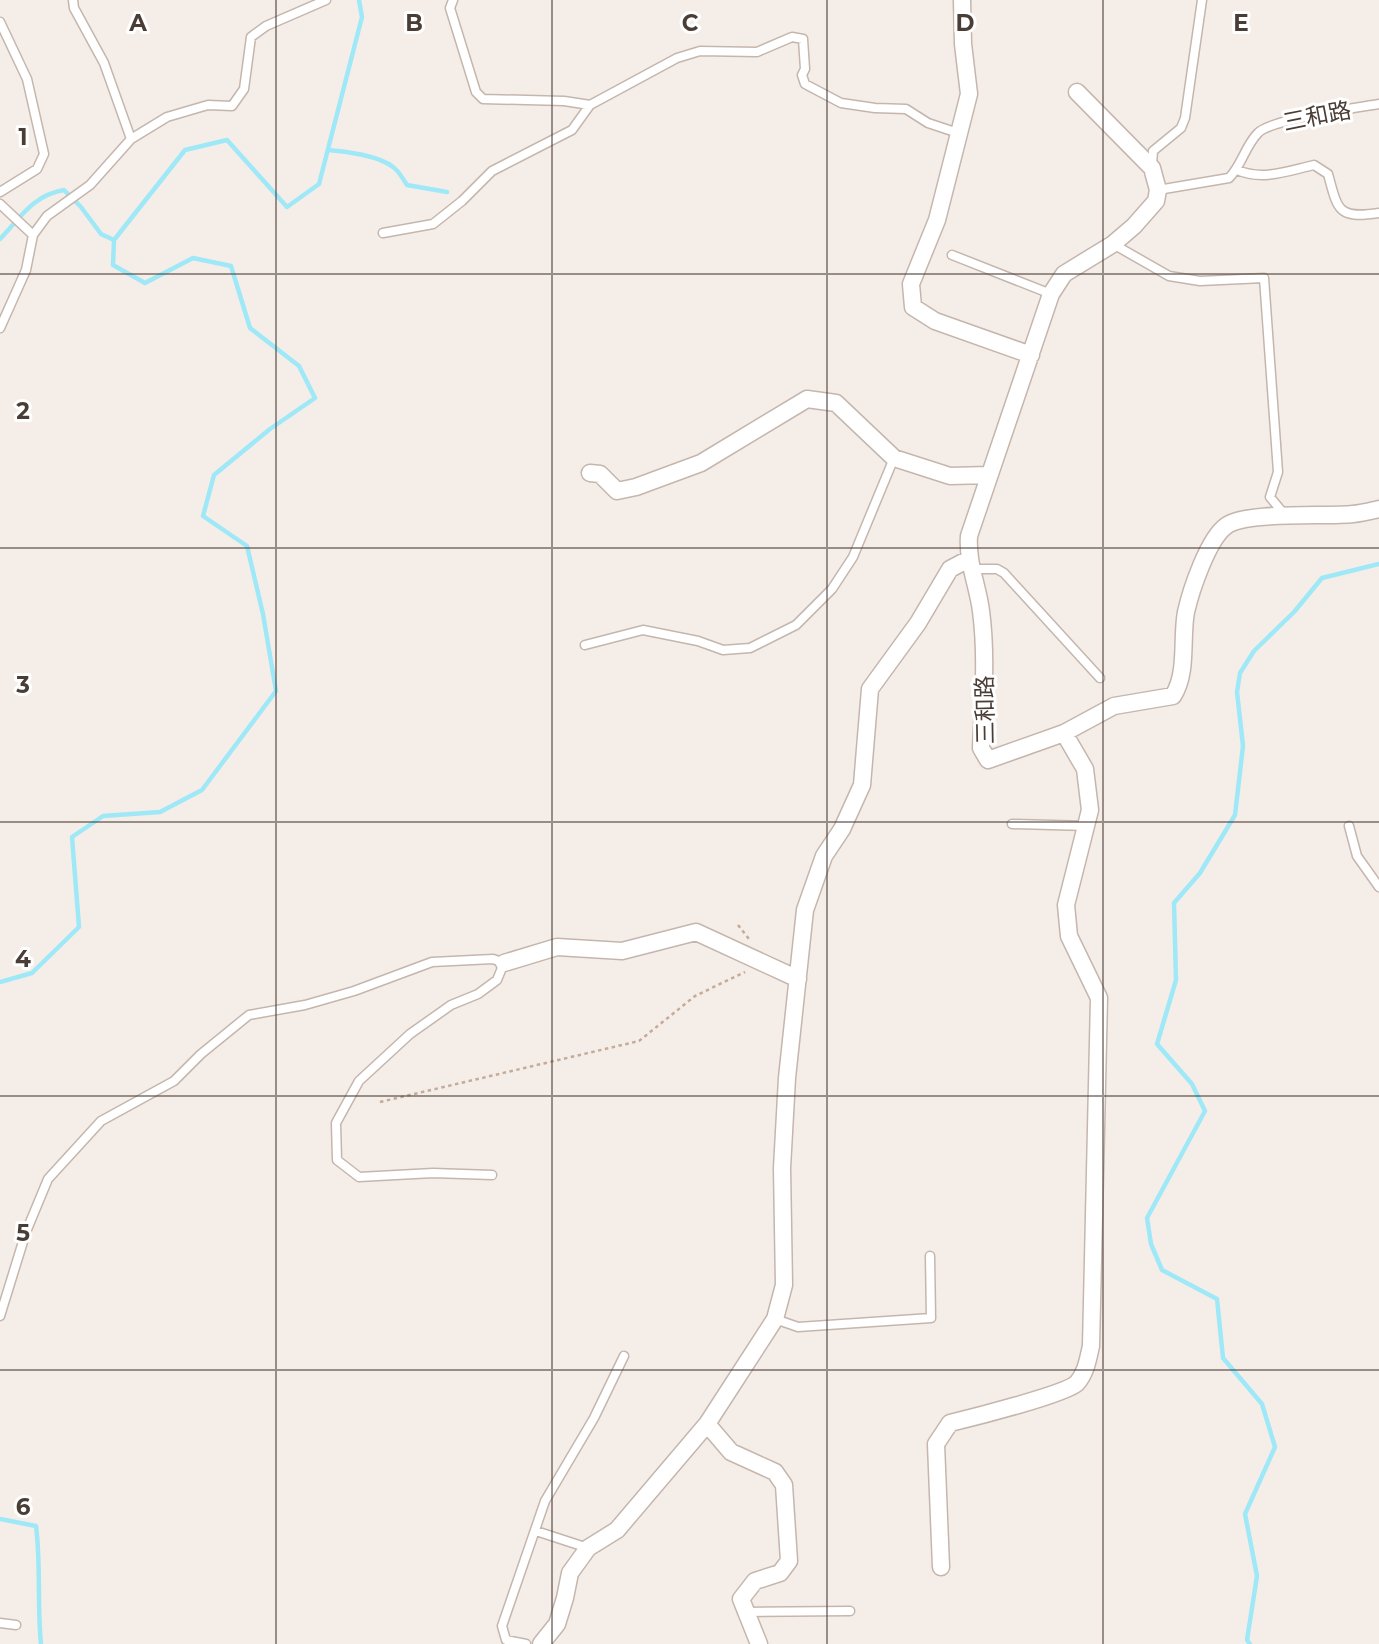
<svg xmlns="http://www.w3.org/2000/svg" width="1379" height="1644" font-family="Montserrat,'Noto Sans TC',sans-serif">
  <rect width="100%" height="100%" fill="#f5eee8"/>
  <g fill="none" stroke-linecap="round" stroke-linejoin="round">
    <path stroke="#9fe8f7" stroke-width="4.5" d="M328,150C345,151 380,156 393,167C399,171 403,179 407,185L447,192
      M0,239C20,218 33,195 64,190L81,207L101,234L114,240
      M0,982L32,973L79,927L72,837L103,816L160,812L202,790L276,691L263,614L247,546L203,516L214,475L270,429L315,398L299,366L250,328L231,266L193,258L145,283L113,265L114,240L185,150L227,140L287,207L319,184L362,17L359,0
      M0,1519L36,1526C41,1565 37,1604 41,1644
      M1250,1644L1247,1640L1257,1576L1245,1514L1275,1447L1262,1404L1223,1358L1217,1299L1162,1270L1151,1244L1147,1218L1205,1111L1192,1084L1157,1044L1176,980L1174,903L1200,873L1235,815L1243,746L1237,692L1240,673L1254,651L1294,612L1322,578L1379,564"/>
    <g stroke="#c5b6ad" stroke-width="11">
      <path id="service" d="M73,0L74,8L104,63L131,139
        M453,0L450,8L476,92L483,99L564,101L590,105L677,58L700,51L757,52L792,37L803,39L805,69L802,75L805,84L841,103L875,108L906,109L928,123L958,133
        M0,22L27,79L44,154L37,169L0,192
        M1152,165L1153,151L1181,128L1185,118L1202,0
        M1237,170C1263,181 1287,171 1314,165L1328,174C1338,211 1338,219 1379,213
        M1158,190L1229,178C1242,165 1245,146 1258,133C1271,119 1356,108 1379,104
        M0,204L33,235
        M383,233L433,224L462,201L492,171L572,130L590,105
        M1113,244L1169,276L1200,281L1264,278L1278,472L1270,497L1284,514
        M952,255L1051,294
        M0,328L26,270L33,235L47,216L90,185L131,139L167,117L208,105L232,106L244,89L251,37L266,26L326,0
        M972,569H997L1004,573L1100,678
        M585,645L643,630L698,641L723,650L750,648L796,625L832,589L853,557L894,458
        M1012,824L1087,826
        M1349,826L1357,856L1379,887
        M0,1316L26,1232L48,1179L101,1121L174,1081L201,1054L249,1015L305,1005L354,991L432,962L493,959L504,963L497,980L478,994L451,1005L410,1034L359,1081L336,1123L337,1160L359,1177L433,1173L492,1175
        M775,1319L798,1327L931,1318L930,1256
        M536,1531L588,1548
        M745,1612L850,1611
        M0,1623L16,1625
        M526,1644L506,1640L502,1626L545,1501L594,1418L624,1356"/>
    </g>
    <g stroke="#c5b6ad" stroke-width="19">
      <path id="minor" d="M962,0L963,44L969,94L937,220L911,284L913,307L935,321L1031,355
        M1077,92L1152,168L1158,190L1156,201L1134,226L1113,244L1064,274L1051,294L969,536C967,563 978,586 981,611C987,656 983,703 981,748L988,760L1064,733L1114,706L1173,696C1188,673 1181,638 1186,612C1191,590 1208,539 1226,526C1245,511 1326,517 1353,514C1362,513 1370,511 1379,509
        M590,473L600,474L617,491L636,487L701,463L807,399L836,403L894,458L950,476L989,475
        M504,963L557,947L622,951L696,932L798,979
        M707,1424L731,1452L775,1472L784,1485L789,1561L780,1573L755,1581L741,1599L759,1644
        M941,1567L936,1444L950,1423C971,1418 1066,1394 1077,1383C1086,1373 1088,1359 1091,1346L1099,998L1069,936L1066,905L1090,810L1085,769L1064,733
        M541,1644L557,1624L565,1598L570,1573L588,1548L617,1530L707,1424L775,1319L784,1285L782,1168L787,1078L805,910L824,856L842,829L862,785L870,689L918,623L950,569L969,559"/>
    </g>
    <path stroke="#c5ab99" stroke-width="2.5" stroke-dasharray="3.5 3.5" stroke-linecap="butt" d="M738,925L749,939
      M380,1102L639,1041L695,996L745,972"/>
    <use href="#service" stroke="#fff" stroke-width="8"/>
    <use href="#minor" stroke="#fff" stroke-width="16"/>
  </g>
  <path fill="none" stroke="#4a3d36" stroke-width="2" stroke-opacity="0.55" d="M276,0V1644M552,0V1644M827,0V1644M1103,0V1644M0,274H1379M0,548H1379M0,822H1379M0,1096H1379M0,1370H1379"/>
  <g text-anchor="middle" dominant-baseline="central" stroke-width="6" stroke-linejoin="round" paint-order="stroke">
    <g font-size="23" fill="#4a3d36" stroke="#fff">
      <text transform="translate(1317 116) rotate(-11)">三和路</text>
      <text transform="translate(985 710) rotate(-91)">三和路</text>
    </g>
  </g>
  <g font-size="23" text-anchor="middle" font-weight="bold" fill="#4a3d36" stroke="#fff" stroke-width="6" stroke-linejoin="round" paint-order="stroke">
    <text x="138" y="31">A</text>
    <text x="414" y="31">B</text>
    <text x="690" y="31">C</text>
    <text x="965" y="31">D</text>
    <text x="1241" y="31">E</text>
    <text x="23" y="145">1</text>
    <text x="23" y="419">2</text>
    <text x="23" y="693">3</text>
    <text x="23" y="967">4</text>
    <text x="23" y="1241">5</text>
    <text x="23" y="1515">6</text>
  </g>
</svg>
